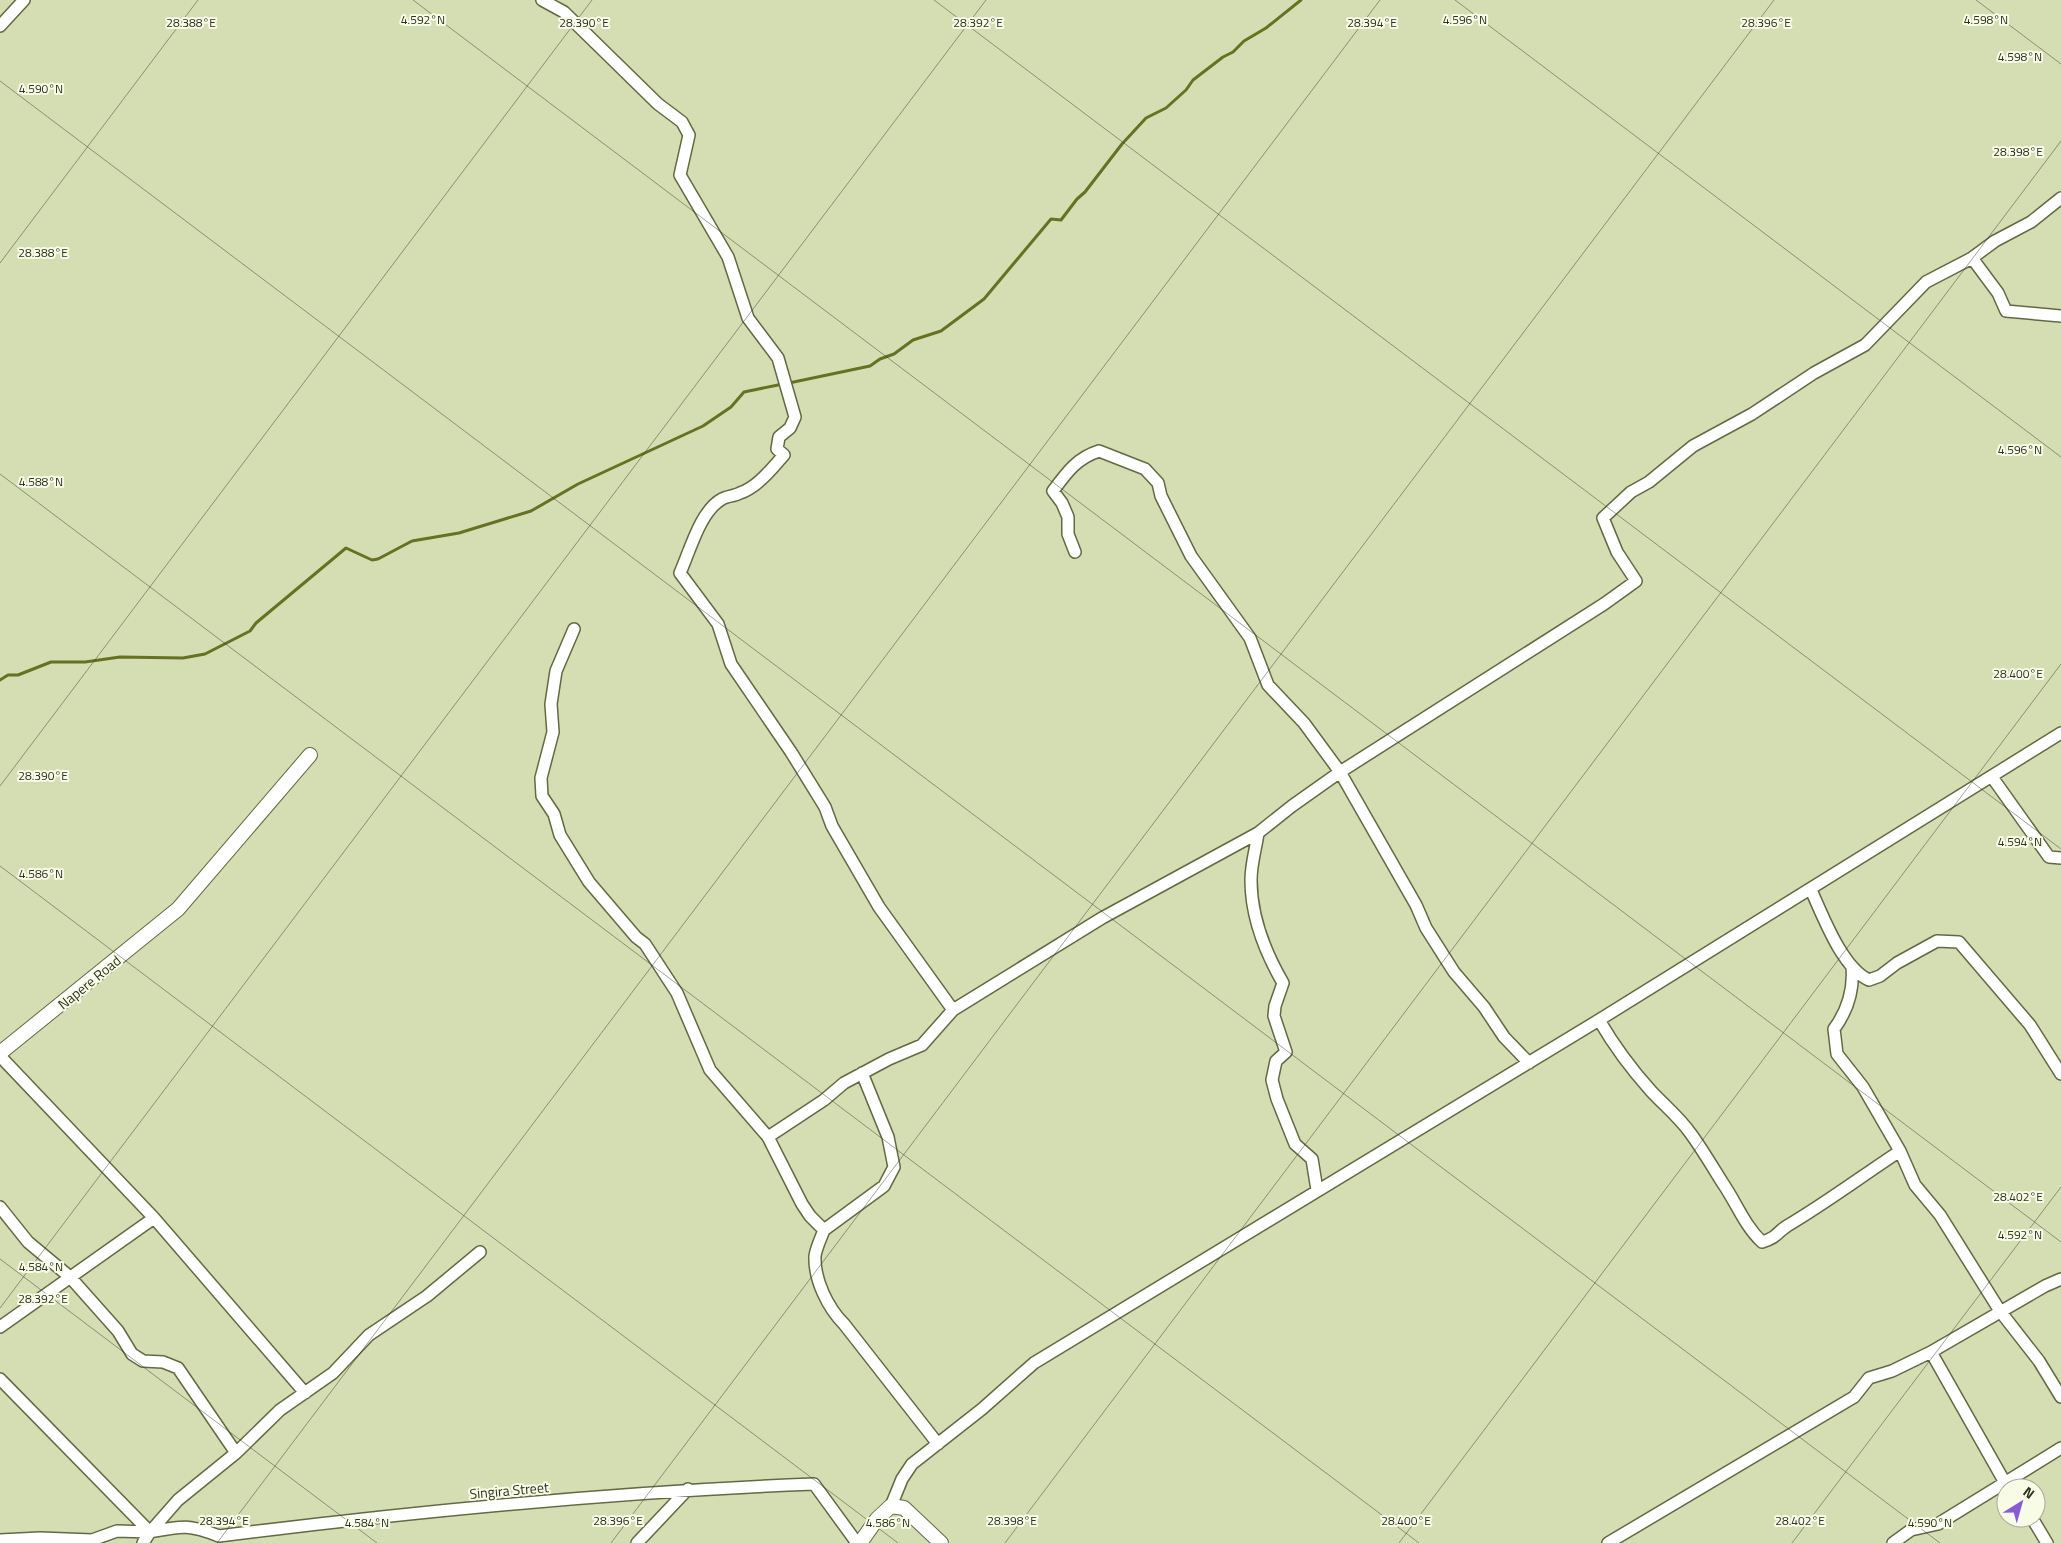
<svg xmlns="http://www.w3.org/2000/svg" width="2061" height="1543" font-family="'Titillium Web',sans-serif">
  <rect width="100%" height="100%" fill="#d5ddb3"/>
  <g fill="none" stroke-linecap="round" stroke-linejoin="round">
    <path stroke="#677122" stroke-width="3" d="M789,383L870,366L880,359L894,354L913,340L941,331L984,299L1051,219L1061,220L1077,199L1085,192L1122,144L1146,118L1166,108L1186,90L1193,80L1223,57L1233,52L1244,41L1266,28L1301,0
      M0,680L8,675H18L51,662H85L120,657L183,658L205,654L250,631L256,623L346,548L372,560L378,559L412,541L459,533L531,511L578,484L703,426L731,407L744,392L783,384"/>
    <g stroke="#636943" stroke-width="14">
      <path id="minor" d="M542,0L564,12L658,104L682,122L689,135L680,175L728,257L748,318L778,358L795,417L790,428L779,437L777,449L784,455C772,468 758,487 740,493C735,496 727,496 722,499C700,511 690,551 680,573L718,624L731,664L791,752L825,807L832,826L879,907L953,1010
        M0,26L24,0
        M1972,258L1998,293L2006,311L2061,316
        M1075,552L1068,534V517L1062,503L1053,491C1067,472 1077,458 1099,451L1145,469L1158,483L1161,496L1191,556L1250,638L1268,685L1304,723L1340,772L1416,905L1426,928L1454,972L1484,1007L1504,1037L1529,1063
        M574,629L556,671L551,704L553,732L541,778L542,796L554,814L560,835L589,882L636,937L645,944L677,993L710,1070L768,1137L802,1204L810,1216L824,1230C821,1238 816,1248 815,1256C814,1280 828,1308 844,1324L938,1444
        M1992,777L2049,857L2061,858
        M1258,833C1256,848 1251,864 1251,880C1251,916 1265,952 1283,983L1275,1006L1274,1016L1286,1052L1276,1061L1272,1080L1277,1099L1295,1144L1312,1159L1317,1190
        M1811,890C1823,916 1842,968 1869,980L1880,976L1897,963L1937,941L1959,942L2030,1025L2061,1074
        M1852,967C1854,990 1848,1010 1834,1029L1837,1054L1863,1087L1900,1151L1915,1185L1940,1215L2000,1311L2039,1361L2061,1397
        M1599,1020C1613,1044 1633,1071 1651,1091C1664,1105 1680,1118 1691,1134C1702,1149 1712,1166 1722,1182C1736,1202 1744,1225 1762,1242C1778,1237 1776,1233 1787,1226C1826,1203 1862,1176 1900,1151
        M0,1056L154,1218L0,1327
        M768,1137L824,1100L844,1083L889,1059L922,1045L953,1010L1102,918L1258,833L1292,806L1340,772L1604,604L1636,581L1617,552L1603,518L1631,492L1649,482L1693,446L1752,414L1814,373L1865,345L1926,282L1972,258L1995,241L2031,222L2061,198
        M0,1207L28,1242L70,1277L118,1331L132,1354L143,1361L163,1362L178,1368L236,1453
        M154,1218L305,1393
        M824,1230L884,1186L894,1167L888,1137L862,1073
        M1931,1352L2008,1488
        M0,1379L150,1532
        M891,1506L902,1479L912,1464L982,1409L1034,1363L1599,1020L2061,733
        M2032,1518L2047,1543
        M150,1532L178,1500L236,1453L280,1410L333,1373L369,1335L427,1296L480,1252
        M0,1540L40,1538L92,1540L117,1531L150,1532
        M143,1543L150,1532C182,1526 188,1524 219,1536C417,1511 615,1492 814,1484L857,1543
        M637,1543L688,1489
        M1608,1543L1854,1397L1869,1378L1892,1371L1931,1352L2045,1286L2061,1279
        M1893,1543L1911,1530L1938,1524L2061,1448"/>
    </g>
    <g stroke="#636943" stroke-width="16">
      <path id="tertiary" d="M0,1053L178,909L310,755
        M860,1543L877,1519L891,1506L904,1508L941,1543"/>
    </g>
    <use href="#minor" stroke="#fff" stroke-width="11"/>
    <use href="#tertiary" stroke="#fff" stroke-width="14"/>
  </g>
  <path fill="none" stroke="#2f3222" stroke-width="1" stroke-opacity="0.45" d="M413,0L2061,1242M934,0L2061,849M1455,0L2061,457M1976,0L2061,64M0,81L1940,1543M0,263L198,0M0,474L1419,1543M0,786L592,0M0,866L898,1543M0,1259L377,1543M0,1308L986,0M217,1543L1380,0M611,1543L1774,0M1005,1543L2061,141M1399,1543L2061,664M1792,1543L2061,1187"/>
  <g text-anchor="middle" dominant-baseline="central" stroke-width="4" stroke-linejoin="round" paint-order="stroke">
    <g font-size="14" fill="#2f3222" stroke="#f8fce7">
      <text transform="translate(89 982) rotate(-39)">Napere Road</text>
      <text transform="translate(509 1490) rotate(-5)">Singira Street</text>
    </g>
  </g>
  <g font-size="12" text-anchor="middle" fill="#2f3222" stroke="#f8fce7" stroke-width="4" stroke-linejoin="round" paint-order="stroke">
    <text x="423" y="24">4.592°N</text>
    <text x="1465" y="24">4.596°N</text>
    <text x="1986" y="24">4.598°N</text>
    <text x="191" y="27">28.388°E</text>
    <text x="584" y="27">28.390°E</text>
    <text x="978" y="27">28.392°E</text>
    <text x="1372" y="27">28.394°E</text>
    <text x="1766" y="27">28.396°E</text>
    <text x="2020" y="61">4.598°N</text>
    <text x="41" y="93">4.590°N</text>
    <text x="2018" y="156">28.398°E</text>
    <text x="43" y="257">28.388°E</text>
    <text x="2020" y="454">4.596°N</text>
    <text x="41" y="486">4.588°N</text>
    <text x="2018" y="678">28.400°E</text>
    <text x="43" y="780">28.390°E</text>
    <text x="2020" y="846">4.594°N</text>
    <text x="41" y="878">4.586°N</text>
    <text x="2018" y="1201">28.402°E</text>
    <text x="2020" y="1239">4.592°N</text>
    <text x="41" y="1271">4.584°N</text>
    <text x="43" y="1303">28.392°E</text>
    <text x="224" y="1525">28.394°E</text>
    <text x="618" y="1525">28.396°E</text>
    <text x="1012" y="1525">28.398°E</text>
    <text x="1406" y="1525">28.400°E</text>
    <text x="1800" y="1525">28.402°E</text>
    <text x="367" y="1527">4.584°N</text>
    <text x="888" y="1527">4.586°N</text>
    <text x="1930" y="1527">4.590°N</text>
  </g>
  <g transform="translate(2021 1503) rotate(37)"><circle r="24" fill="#f8fce7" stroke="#a8ab98"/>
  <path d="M0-4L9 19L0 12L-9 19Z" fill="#865bd5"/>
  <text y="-8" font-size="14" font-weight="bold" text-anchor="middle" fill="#2f3222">N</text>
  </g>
</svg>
